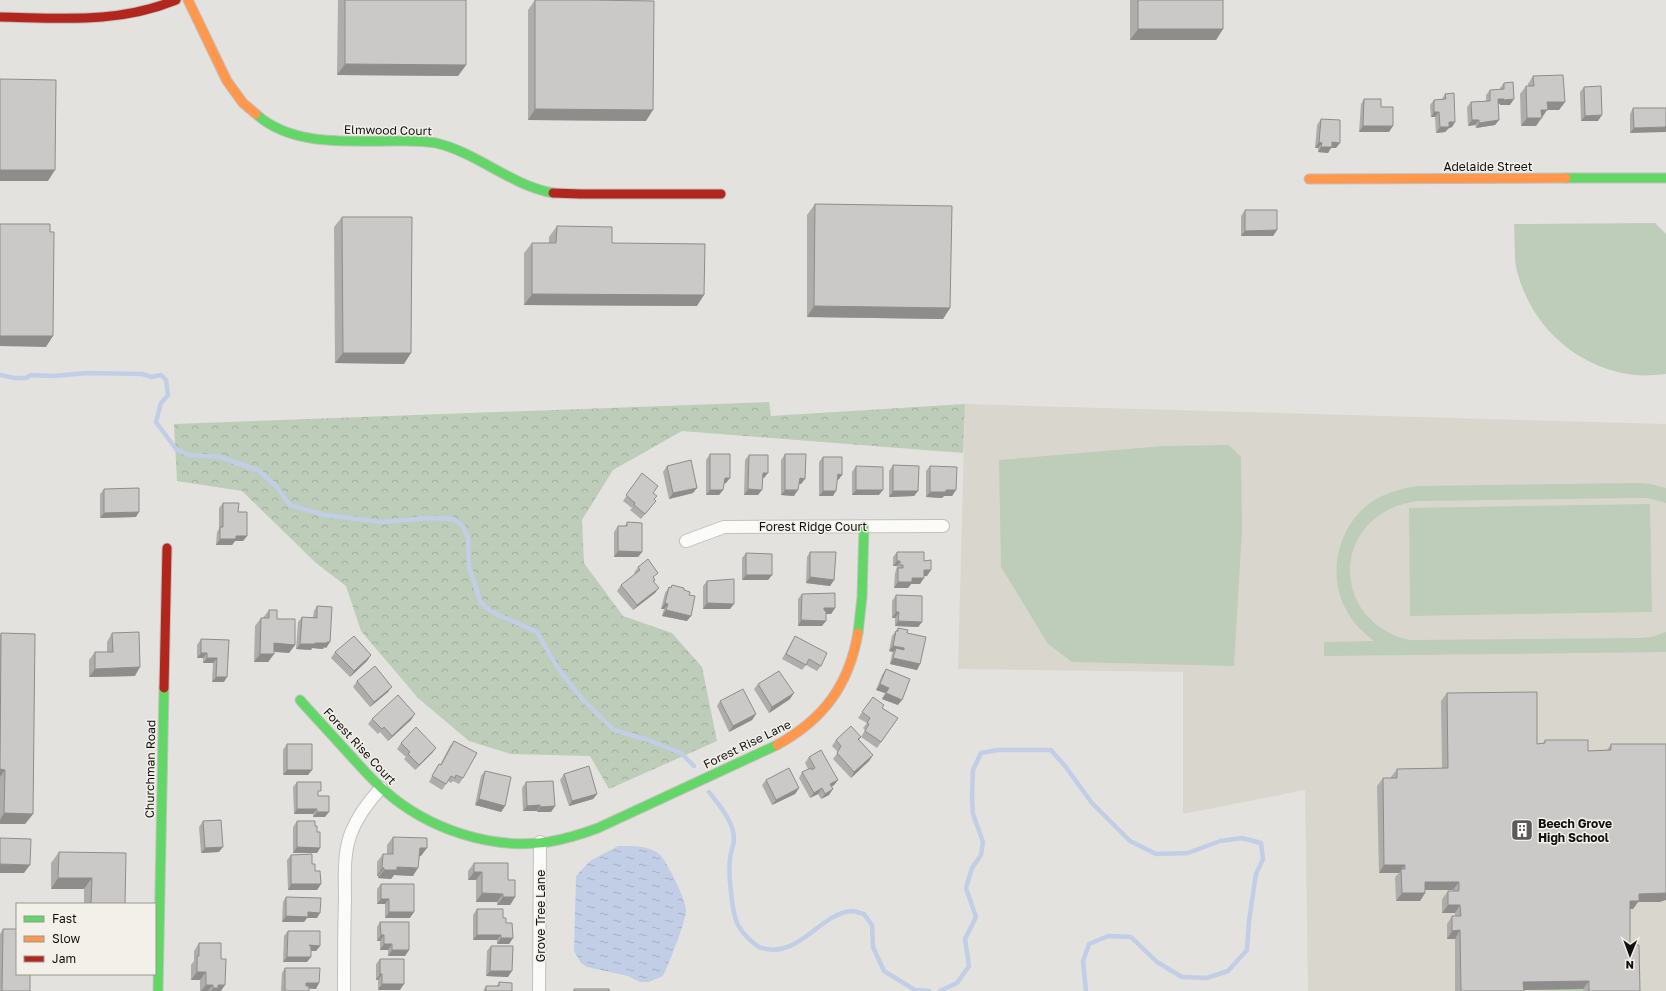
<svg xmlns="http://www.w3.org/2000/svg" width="1666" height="991" font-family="'Golos Text',sans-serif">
  <defs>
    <pattern id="grass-tufts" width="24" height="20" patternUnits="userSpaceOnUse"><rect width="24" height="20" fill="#beccba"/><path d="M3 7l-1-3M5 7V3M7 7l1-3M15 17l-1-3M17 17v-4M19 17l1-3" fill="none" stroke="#a2ae9f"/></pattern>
    <pattern id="forest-crowns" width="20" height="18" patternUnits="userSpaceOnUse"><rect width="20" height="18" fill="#beccba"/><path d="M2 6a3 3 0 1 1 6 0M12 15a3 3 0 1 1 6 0" fill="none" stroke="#a2ae9f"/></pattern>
    <pattern id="water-ripples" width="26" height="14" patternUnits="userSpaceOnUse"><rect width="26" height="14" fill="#c2cee6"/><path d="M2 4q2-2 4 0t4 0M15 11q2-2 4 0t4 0" fill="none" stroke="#a6b0c4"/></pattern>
  </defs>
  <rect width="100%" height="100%" fill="#e3e2de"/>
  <path fill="#d9d7cd" d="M965,404L1666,424V991H1308L1305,790L1183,814V672L958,669Z"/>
  <path fill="url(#grass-tufts)" d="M1583,989V991L1518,990Z"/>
  <path fill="url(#forest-crowns)" d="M769,402L771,416L965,404L963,453L682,431L613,470L582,520L584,563L623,616L672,633L702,667L717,741L609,789L590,756L511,754L469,741L418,698L361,631L346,586L316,563L242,491L177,481L174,424Z"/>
  <path fill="#beccba" d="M1655,223L1666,234V374C1656,375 1645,376 1635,375C1577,369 1529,325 1516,267C1514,254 1515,238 1514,224Z
    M1229,445L1241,457L1242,531L1234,666L1072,662L1048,644L1001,567L999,460L1163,446Z
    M1638,483L1650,484L1666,488V503L1648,498H1638L1419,501C1333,510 1325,619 1409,640L1640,638L1652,637L1666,632V652L1324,656V642L1374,641C1364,633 1355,625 1349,615C1324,576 1338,520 1378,498C1392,491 1404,488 1419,486Z
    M1650,504L1652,612L1410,616L1409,508Z"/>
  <path fill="url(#water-ripples)" d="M618,846C631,846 648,845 659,854C667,860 685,899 686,909C687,919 668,966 663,976L649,982H640L628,976L587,967L581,963L574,951L576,876L590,861Z"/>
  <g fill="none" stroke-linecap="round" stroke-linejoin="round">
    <path stroke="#c2cee6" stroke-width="4.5" d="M0,375L15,378H26L31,375L53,376L87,373L142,374L152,377L161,375L166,380L168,395L161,403L156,422L176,449L189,455L220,457L258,470L276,486L290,505L325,515L382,522L428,518L453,519L462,525L468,537L469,567L481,603L492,612L537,632L557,667L584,701L614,730L648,740L681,753L694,766
      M709,792C719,805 734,822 734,839C734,846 730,853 730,860C728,871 732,909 736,920C738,929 754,946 762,948C799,959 820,913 852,911C855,911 860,913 864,914L872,925L873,947L884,971L915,990L929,991
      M940,991L957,983L969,966L965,939L976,917L966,888L972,868L981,855L983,842L973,814L972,798L973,770L981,753L998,750H1051L1065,766L1092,803L1130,841L1156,854L1188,853L1220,841L1242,838L1261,843L1263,859L1256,874L1249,921L1247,950L1228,971L1207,978L1182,977L1157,962L1131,937L1108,936L1089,944L1083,961L1086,991"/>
    <g stroke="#c1c0bd" stroke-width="14">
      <path id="street" d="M686,541L724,527L943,526
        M344,991C344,961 344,930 345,900C345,878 343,854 351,833C358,815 368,802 381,788
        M539,991L540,842"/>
    </g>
    <g stroke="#c1c0bd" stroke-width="11">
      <path id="fast" d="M256,114C291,146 347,141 390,141C405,141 421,140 436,143C478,153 510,185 553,193
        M1566,178H1666
        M858,633L862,597L864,526
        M300,700C316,718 333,736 349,754C361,767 372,780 385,791C428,829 491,850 548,842C566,839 582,834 598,828L777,745
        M158,991L164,688"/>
    </g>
    <g stroke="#c1c0bd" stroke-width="11">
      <path id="slow" d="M188,0L227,81L243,103L256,114
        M1309,179L1566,178
        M777,745C824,719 849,685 858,633"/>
    </g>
    <g stroke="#c1c0bd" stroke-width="11">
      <path id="jam" d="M0,17C62,18 117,24 176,0
        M553,193L581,194H721
        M164,688L167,548"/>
    </g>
    <use href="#street" stroke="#fbfbfa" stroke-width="12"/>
    <use href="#fast" stroke="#63d668" stroke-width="9"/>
    <use href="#slow" stroke="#ff974d" stroke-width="9"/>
    <use href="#jam" stroke="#b3261e" stroke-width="9"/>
  </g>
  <path fill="#afadab" d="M338,0H466V65L458,76L337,75Z
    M535,0H589L646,121L528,120V10Z
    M1130,0H1223V29L1216,40H1130Z
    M1533,76L1565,102L1559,110H1547L1536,126H1521L1520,94L1526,86H1528V84Z
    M1504,83L1510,105H1500V104H1498L1499,120L1495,125L1476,128L1475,125L1468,126L1467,107L1471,102L1486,101V95L1490,90H1500V88Z
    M1584,87L1598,121H1581L1580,92Z
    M1445,94L1455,122L1452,127L1449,128L1445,132L1436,133L1435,117H1431L1430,105L1434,100L1442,99Z
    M1364,99L1381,107L1389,132H1359L1361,104Z
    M1633,108H1666L1630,133V114Z
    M1321,119L1336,148H1331L1328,153L1318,152V148H1315L1317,125Z
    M815,204L950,308L943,319L807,317V215Z
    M1245,210L1277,230L1273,236H1241V216Z
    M342,217L404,364L335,363L334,227Z
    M557,226L612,243L697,306L524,305V253L532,243H549V237Z
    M710,454L726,483L724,484L723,490L719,495H706V460Z
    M785,454L801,484H799L794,496L781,495V460Z
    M749,455L764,478H763L758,495H744L745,460Z
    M823,457L842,475L838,480H837L833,496H819V462Z
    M893,465L918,491L914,496L889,497V471Z
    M667,466L693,493L669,499L663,472Z
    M856,466L879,495H852V472Z
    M930,466L956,490L952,496H944L942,498L926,497V471Z
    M642,473L653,493L655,500L652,506L641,519L630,510L632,508L623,501Z
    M104,489L136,517L100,518V494Z
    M223,503L238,512L247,536L243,541H235L232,545H216L217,532L219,529V508Z
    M627,522L642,552L638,557H614V532L618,526H625Z
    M810,552L834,580L830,586L806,583L807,557Z
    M897,552L924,561L927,576H924L920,584H911L908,588H894L895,573L896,570L897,566H893V557Z
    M746,553L772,575L768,580H742V558Z
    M638,567L654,578L655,580L654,582L655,593L633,610L617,591L621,585L635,574L634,573Z
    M707,581L730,609H703V586Z
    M672,585L684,590L689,595L687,621L662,616L664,609H661L665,593L669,587L670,588Z
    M802,594L835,608L831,614H826L822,626H798V599Z
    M896,595L922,622L918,627L895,626V618H892V601Z
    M317,606L330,642L326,648L324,647L323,649L312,648L311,650L296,649L298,622L302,617H313L314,611Z
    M269,610L277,619L295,645L289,653L274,652V654L268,662H254L255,626L261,618H263Z
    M898,628L907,633L920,664L917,670L890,664L892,654L893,652L889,651L892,636Z
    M1,633L33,814L25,824H0V635Z
    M112,633L135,676L89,677V660L95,652H107V642Z
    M795,636L821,666L817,671L806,665L802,670L782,659L792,641Z
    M201,639L229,640L224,682H212L213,663H203V658H197V645Z
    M335,652L371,655L367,661L350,677L331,658Z
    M886,669L898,705L882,699L885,693L876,690L882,675Z
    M357,681L388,692L370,707L353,687Z
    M758,684L790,699L769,713L754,689Z
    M1447,693L1537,744L1543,743L1545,740L1588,751L1607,750L1611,744L1660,902H1638L1633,909H1630V945L1640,991H1583V989L1524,990V991H1455V939H1447V924L1452,916H1455V913H1442V899L1448,891H1453V890H1425V893L1420,901H1396L1395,877L1399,873H1379L1377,786L1383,778H1391V777L1397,769L1442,768L1441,701Z
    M873,697L882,708L898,718L877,748L861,737L859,740L873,755L869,761L851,778L833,759L838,752L832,746L836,740L861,737L865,730L863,728L867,723L858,718Z
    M720,701L756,714L752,720L729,732L717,706Z
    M372,719L411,720L388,741L380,732L378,734L368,724Z
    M454,741L463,778L459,784L453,781L451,783L448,781L442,790L429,782L435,770L439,764L440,765L450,746Z
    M401,743L436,748L432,753L415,770L404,759L406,757L397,749Z
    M287,744L308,775H283V750Z
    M809,757L838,780L834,785L832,787L829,795L821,799L818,794L810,798L799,778L802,772L808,769L805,763Z
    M485,771L505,806L501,812L475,805L481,776Z
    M564,774L597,794L593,799L569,806L560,780Z
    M766,780L799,788L795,794L772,805L762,785Z
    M297,782L318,796L325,817H313V814H294L293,787Z
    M526,782L555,806L551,812H537V811H523L522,788Z
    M203,821L219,852L201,853L199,827Z
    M297,821L317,832L320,848L317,853H293V827Z
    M393,837L421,856H420L413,876L394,875L391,879L378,878V876H377V862L383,854H387V845Z
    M59,852L125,904H84V889H51V863Z
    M291,855L312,864L321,884L317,890H288L287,860Z
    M474,863L508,880L515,897L510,905H497V902H476V880H468V871Z
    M381,884L410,918H385V904H377V889Z
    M286,897L317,918H307L304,922H282L283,902Z
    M477,909L503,918L506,923L513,938L509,944H497V940H473V915Z
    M380,922L409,950L405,956H388V950H380V941H377V927Z
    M3,929L30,991H0V934Z
    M288,931L320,946L316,951H311L307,962H283L284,936Z
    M199,943L221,959V991H200V980H191V965L194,961V951Z
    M491,946L508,977L486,976L487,951Z
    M380,959L400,990H378V980H376V964Z
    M285,968L316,989L309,988V991H281L282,973Z
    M499,982L512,991H483L486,986H497Z"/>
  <path fill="#8e8d8b" d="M1138,29H1223L1216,40H1130Z
    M345,64L466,65L458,76L337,75Z
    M1498,99H1504L1500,104H1494Z
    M1514,99L1510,105H1500L1503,100Z
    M1547,102H1565L1559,110H1547L1536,126H1521L1527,118Z
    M535,109L653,110L646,121L528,120Z
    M1434,112H1439L1435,117H1431Z
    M1602,115L1598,121H1581L1585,116Z
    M1472,120H1479L1475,125L1468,126Z
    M1499,120L1495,125L1476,128L1479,123Z
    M1449,122H1455L1452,127L1449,128L1445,132L1436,133L1440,127Z
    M1363,126H1393L1389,132H1359Z
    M1666,127V132L1630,133L1634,128Z
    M1319,142L1322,143L1318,148H1315Z
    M1332,142L1340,143L1336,148H1331L1328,153L1318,152L1321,147Z
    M0,170H55L48,181H0Z
    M1277,230L1273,236H1241L1245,231Z
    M532,294L704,295L697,306L524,305Z
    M814,306L950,308L943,319L807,317Z
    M0,336H53L46,347L0,346Z
    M343,353H411L404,364L335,363Z
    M763,473H768L764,478H759Z
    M838,474L842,475L838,480H834Z
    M725,478H730L726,483L721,484Z
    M800,478L805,479L801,484H796Z
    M697,488L693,493L669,499L673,493Z
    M748,489L762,490L758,495H744Z
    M710,490H723L719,495H706Z
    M785,490H798L794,496L781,495Z
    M856,490H883L879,495H852Z
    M946,490H956L952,496H944L942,498L926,497L930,492Z
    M823,491H836L833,496H819Z
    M893,491H918L914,496L889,497Z
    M139,512L136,517L100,518L104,513Z
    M236,536H247L243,541H235L232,545H216L220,539Z
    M618,551L642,552L638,557H614Z
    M897,561H900L897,566H893Z
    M924,570H931L927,576H920Z
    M746,575H772L768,580H742Z
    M810,577L834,580L830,586L806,583Z
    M912,578H924L920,584H911L908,588H894L898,582Z
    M659,588L655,593L633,610L637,605Z
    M665,603L668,604L664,609H661Z
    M707,603L734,604L730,609H703Z
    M824,608H835L831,614H820Z
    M666,610L691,616L687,621L662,616Z
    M896,612H899L895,618H892Z
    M801,620L826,621L822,626H798Z
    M898,621L922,622L918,627L895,626Z
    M327,642H330L326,648L324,647L323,649L312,648L311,650L296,649L300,644Z
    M274,643L295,645L289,653L268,651Z
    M893,646L904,648L900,653L896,648L893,652L889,651Z
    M201,653H207L203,658H197Z
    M260,654H274L268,662H254Z
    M371,655L367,661L350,677L354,671Z
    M207,658H217L213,663H203Z
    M893,658L920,664L917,670L890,664Z
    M140,667L135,676L89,677L95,669Z
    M216,677H227L224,682H212Z
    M880,684L889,688L885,693L876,690Z
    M392,687L388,692L370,707L374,702Z
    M794,693L790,699L769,713L772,707Z
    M886,693L902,700L898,705L882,699Z
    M415,714L411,720L388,741L392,736Z
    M756,714L752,720L729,732L733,726Z
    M436,748L432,753L415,770L419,765Z
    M873,755L869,761L851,778L854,772Z
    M0,769L5,770L0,777Z
    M287,770H312L308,775H283Z
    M838,780L834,785L826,790L830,784Z
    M799,788L795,794L772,805L776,800Z
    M822,788L818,794L810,798L814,793Z
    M833,789L829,795L821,799L825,794Z
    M597,794L593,799L569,806L572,801Z
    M479,799L505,806L501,812L475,805Z
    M540,805L537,811H523L527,806Z
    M555,806L551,812H537L540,807Z
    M297,809H317L313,814H294Z
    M317,812H329L325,817H313Z
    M4,813L33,814L25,824H0V820Z
    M223,847L219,852L201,853L205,848Z
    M297,847L320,848L317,853H293Z
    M420,848H427L421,856H415Z
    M0,864L30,865L24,873H0Z
    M1384,865H1405L1399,873H1379Z
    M397,867L418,868L413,876L394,875L391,879L378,878L384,870Z
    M382,868H384L378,876H377Z
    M474,872H482L476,880H468Z
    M58,878H92L84,889H51Z
    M1425,882H1459L1453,890H1420Z
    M291,884H321L317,890H288Z
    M482,893L503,894L497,902H476Z
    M1402,893H1425L1420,901H1396Z
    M1666,893V900L1660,902H1638L1633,909H1624L1630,901L1639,894Z
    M503,897H515L510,905H497Z
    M381,899H389L385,904H377Z
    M1448,905H1460L1455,913H1442Z
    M308,912L320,913L317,918H307L304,922H282L286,916Z
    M389,912H414L410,918H385Z
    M1460,930L1455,939H1447L1452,931Z
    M381,935H384L380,941H377Z
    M477,935H501L497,940H473Z
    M501,938H513L509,944H497Z
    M384,944H392L388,950H380Z
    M309,945L320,946L316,951H306Z
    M392,950H409L405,956H388Z
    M287,957H311L307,962H283Z
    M490,971H512L508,977L486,976Z
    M197,972H206L200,980H191Z
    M380,974H382L378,980H376Z
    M1589,981L1583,989L1518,990L1523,982Z
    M306,983H319L316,989L302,988Z
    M382,984H404L400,990H378Z
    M206,985H213L208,991H201Z
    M218,985H225L221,991H211L213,988Z"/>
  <path fill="#cbc9c7" stroke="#8e8d8b" d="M345,0H466V65L345,64Z
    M535,0H589L654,1L653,110L535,109Z
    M1138,0H1223V29H1138Z
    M1563,75L1565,102H1547L1548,110H1541L1542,118H1527L1526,86H1534L1533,76Z
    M0,79L56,80L55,170H0Z
    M1513,82L1514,99L1503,100L1504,99H1498L1499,120L1479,123V120H1472L1471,102L1490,101V90L1504,89V83Z
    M1601,86L1602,115L1585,116L1584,87Z
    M1454,93L1455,122H1449V127H1440L1439,112H1434V100L1446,99L1445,94Z
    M1364,99H1381V107H1393V126H1363Z
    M1633,108H1666V127L1634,128Z
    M1321,119L1340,120V143L1332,142V147H1321L1322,143L1319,142Z
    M815,204L952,206L950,308L814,306Z
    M1245,210H1277V230L1245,231Z
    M342,217H412L411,353H343Z
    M0,224H50V232H54L53,336H0Z
    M557,226L612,227V243L705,244L704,295L532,294V243H556Z
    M710,454H730V478H725L723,490H710Z
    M785,454H806L805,479L800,478L798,490H785Z
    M749,455H768V473H763L762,490L748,489Z
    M823,457H842V475L838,474L836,491H823Z
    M691,460L697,488L673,493L667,466Z
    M893,465L919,466L918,491H893Z
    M856,466L883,467V490H856Z
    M930,466L957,467L956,490H946V492H930Z
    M642,473L658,486L653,493L657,496L654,499L656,501L645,514L634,505L635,503L626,495Z
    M139,488V512L104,513V489Z
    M223,503H239L238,512H247V536H236V539H220V527H223Z
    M627,522L642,523V552L618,551V526H627Z
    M810,552H836L834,580L810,577Z
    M897,552H924V561L931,560V570H924V578H912V582H898V568H903V565H900V561H897Z
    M746,553L772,554V575H746Z
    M648,559L658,573L653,577L655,580L653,581L659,588L637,605L621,585L640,570L638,567Z
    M734,579V604L707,603V581Z
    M672,585L684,588V590L690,592L689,595L695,596L691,616L666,610L668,604L665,603L669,587L671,588Z
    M835,593V608H824V610L826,611V621L801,620L802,594Z
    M896,595L922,596V622L898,621L899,612H896Z
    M317,606L332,607L330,642H327V643H315V644H300L302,617L317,618Z
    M269,610H277V619H295V645L274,643V654H260L261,618H269Z
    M898,628L908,630L907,633L926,637L920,664L893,658L896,648L904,650V648L893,646L896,631H898Z
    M139,632L140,667L95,669V652H113L112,633Z
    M1,633L35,634L33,814L4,813L5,770L0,769Z
    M354,636L371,655L354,671L335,652Z
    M795,636L827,653L821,666L809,659L806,665L786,654Z
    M201,639L229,640L227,677H216L217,658H207V653H201Z
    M375,666L392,687L374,702L357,681Z
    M886,669L910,679L902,700L886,693L889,688L880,684Z
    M779,671L794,693L772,707L758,684Z
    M743,689L756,714L733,726L720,701Z
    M1537,692V744L1545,743V740H1588V751L1611,750V744H1666V893L1639,894V901H1630V945H1639L1640,991H1589V981L1523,982L1524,991H1461L1460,930L1452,931V916H1461L1460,905H1448V891H1459V882H1425V893H1402L1401,869H1405V865H1384L1383,778H1397V769L1448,768L1447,693Z
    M398,695L415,714L392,736L384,727L382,729L372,719Z
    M873,697L884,705L882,708L898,718L881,742L865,731L869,724L867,723L870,718L862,712Z
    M851,726L861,737L858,739L873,755L854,772L837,753L841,746L836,740Z
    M416,727L436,748L419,765L408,754L410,752L401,743Z
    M454,741L477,753L463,778L456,775L455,778L451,776L446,784L432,776L439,764L441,765Z
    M287,744H312V770H287Z
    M821,750L838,780L830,784L833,789L825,794L822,788L814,793L802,772L811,768L812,770L815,768L809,757Z
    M589,766L597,794L572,801L564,774Z
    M789,768L799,788L776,800L766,780Z
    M485,771L511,777L505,806L479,799Z
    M553,781L555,806L540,807V805L527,806L526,782Z
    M297,782H321V791H318V796H329V812H317V809H297Z
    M221,820L223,847L205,848L203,821Z
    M297,821H315V826H317V832H320V848L297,847Z
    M393,837L427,838V848H420L418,868L397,867V870H384V868H382L383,854H393Z
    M0,838L31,839L30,865L0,864Z
    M59,852L126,853L125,904H91L92,878H58Z
    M312,854V864H315V871H320L321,884H291V855Z
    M474,863H508V880H515V897H503V894L482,893V872H474Z
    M381,884H414V912H389V899H381Z
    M286,897L321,898L320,913L308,912V917L286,916Z
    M477,909H503V918H506V923H512L513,938H501V935H477Z
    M380,922H409V950H392V944H384V935H381Z
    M3,929H17V974H30V991H2Z
    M288,931H320V946L309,945L311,947V957H287Z
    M199,943H221V959H226L225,985H218V988H213V985H206V972H197V956H199Z
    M491,946H513L512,971H490Z
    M380,959H404V984H382V974H380Z
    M285,968H320L319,983H306V986H309V991H285Z
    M499,982L512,983V991H486V986H499Z
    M574,989H609V991H574Z"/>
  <defs>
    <g id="building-square" transform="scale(1.15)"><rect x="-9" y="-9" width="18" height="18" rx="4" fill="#5b5a57" stroke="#f2f0e9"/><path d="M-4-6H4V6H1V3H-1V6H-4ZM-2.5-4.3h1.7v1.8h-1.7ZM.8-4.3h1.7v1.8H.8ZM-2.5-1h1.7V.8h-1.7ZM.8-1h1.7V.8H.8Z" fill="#fff"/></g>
  </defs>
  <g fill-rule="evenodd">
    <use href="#building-square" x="1522" y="830"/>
  </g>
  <g text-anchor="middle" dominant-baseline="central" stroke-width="3" stroke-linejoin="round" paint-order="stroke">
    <g font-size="12" fill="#12110f" stroke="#f2f0e9">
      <text transform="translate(388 130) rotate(1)">Elmwood Court</text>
      <text x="1488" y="166">Adelaide Street</text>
      <text x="813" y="526">Forest Ridge Court</text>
      <text transform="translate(747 744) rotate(-26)">Forest Rise Lane</text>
      <text transform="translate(360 746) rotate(47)">Forest Rise Court</text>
      <text transform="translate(150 769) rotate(-89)">Churchman Road</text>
      <text transform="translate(540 916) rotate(-90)">Grove Tree Lane</text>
    </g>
    <g font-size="12" font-weight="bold" fill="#12110f" stroke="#f2f0e9" text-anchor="start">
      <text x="1538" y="823">Beech Grove<tspan x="1538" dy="14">High School</tspan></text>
    </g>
  </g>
  <rect x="16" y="903" width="140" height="72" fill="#f2f0e9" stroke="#989792"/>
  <rect x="24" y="916" width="20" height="6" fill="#63d668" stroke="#989792"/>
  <text x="52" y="923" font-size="12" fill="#12110f">Fast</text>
  <rect x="24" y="936" width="20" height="6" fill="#ff974d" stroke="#989792"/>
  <text x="52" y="943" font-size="12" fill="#12110f">Slow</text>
  <rect x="24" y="956" width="20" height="6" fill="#b3261e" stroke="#989792"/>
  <text x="52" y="963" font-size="12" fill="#12110f">Jam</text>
  <g transform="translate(1630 955) rotate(181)" stroke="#f2f0e9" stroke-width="3" paint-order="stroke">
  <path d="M0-3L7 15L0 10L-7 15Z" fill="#12110f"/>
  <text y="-6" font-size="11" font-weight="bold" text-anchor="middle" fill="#12110f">N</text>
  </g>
</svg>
